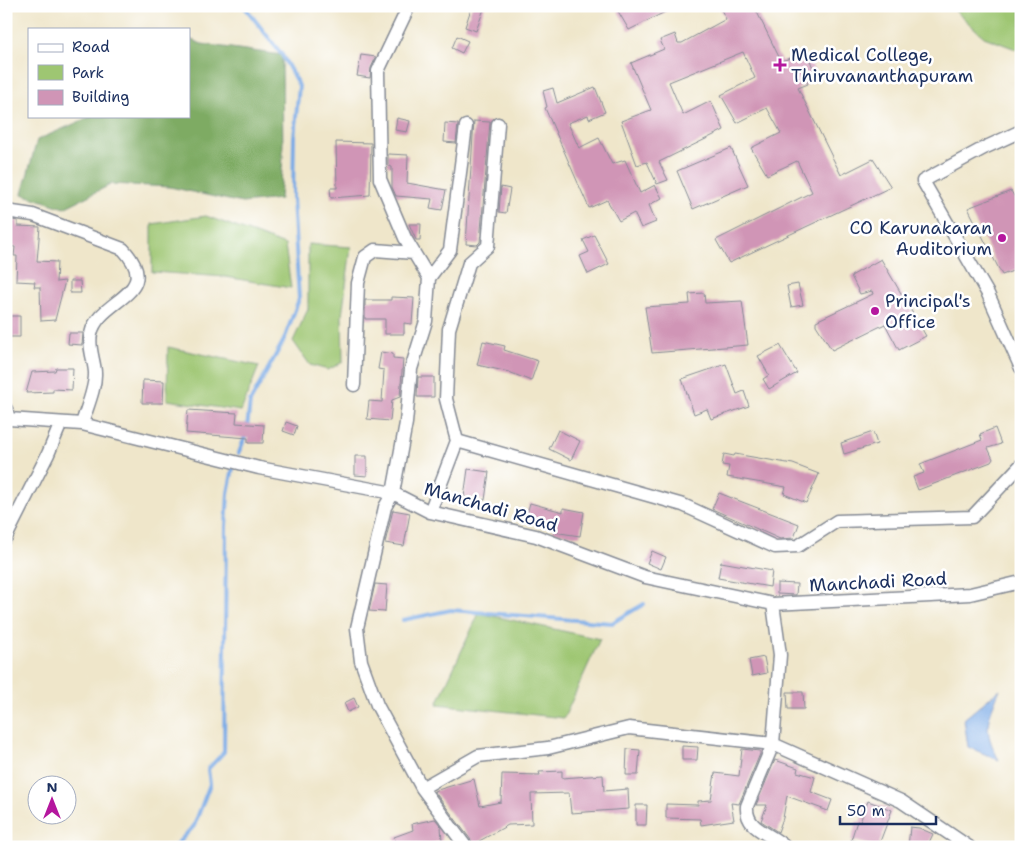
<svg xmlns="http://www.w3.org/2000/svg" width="1027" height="853" font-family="'Shantell Sans',sans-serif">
  <rect width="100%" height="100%" fill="#fff"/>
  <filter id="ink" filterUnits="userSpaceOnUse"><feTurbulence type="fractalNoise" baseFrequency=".02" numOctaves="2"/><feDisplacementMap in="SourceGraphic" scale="10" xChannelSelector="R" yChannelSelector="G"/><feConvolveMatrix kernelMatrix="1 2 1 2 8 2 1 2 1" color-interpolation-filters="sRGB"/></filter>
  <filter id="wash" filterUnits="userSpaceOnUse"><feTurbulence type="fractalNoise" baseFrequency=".0096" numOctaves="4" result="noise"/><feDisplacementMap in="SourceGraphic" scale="20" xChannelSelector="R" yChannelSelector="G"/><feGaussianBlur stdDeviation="1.12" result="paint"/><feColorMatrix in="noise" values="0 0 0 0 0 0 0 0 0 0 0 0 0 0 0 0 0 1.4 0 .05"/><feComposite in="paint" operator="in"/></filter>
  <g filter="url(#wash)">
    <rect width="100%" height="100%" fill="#efe6ca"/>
    <path fill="#9ec672" stroke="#5c7a68" d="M950,6H1021V51L984,37Z
      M206,216L285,245L291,288L226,277L152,272V224Z
      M308,244L351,247L342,316L343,362L328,370L310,365L293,341L308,309Z
      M168,347L259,366L241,411L167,400Z
      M479,613L600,639L564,718L437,704Z"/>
    <path fill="#7eab64" stroke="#4c6d61" d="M189,39L202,44L282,55L283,156L280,199L242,203L170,187L112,184L64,208L22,194L37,140L92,116H189Z"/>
    <path fill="#7babe6" stroke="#4b6da2" d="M1000,689C987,721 982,728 999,760L968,747L964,719Z"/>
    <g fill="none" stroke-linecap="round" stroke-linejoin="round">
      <path stroke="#7babe6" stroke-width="4" d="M244,6L282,55L299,86L294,138L293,198L299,299L284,340L250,402L247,428
        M239,453L246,434
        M403,620L451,610L612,623L644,604
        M174,847L194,826L210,784L208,769L224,752L226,526L228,493L233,468"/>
    </g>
    <g id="blocks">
      <path fill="#d095b6" d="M472,6H485L476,31L465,27Z
        M615,6H677L629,30Z
        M719,6H754L781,61L794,57L796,60L808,55L816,76L806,80L808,84L798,88L841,175L873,159L891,187L729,263L716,240L812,192L797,161L767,175L751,148L781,133L767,108L737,123L721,95L755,78L743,52L669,82L683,115L711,101L724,130L659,162L668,180L657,184L647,162L637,165L621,121L651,110L631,63L664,49L660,40L675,34L678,43H682L726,19Z
        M457,36L468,41L462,53L452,48Z
        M361,55L376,57L371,68L370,78L357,76Z
        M595,87L605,112L589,119L588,115L568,123L579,148L599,138L612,164L625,160L640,193L655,185L662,198L649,205L656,222L641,228L634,213L619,221L607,200L589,208L545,108L547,107L543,91L553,88L557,103Z
        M397,118L410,121L407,132L395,130Z
        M474,121L490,122L480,242L477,245L466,244Z
        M445,123L458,124L456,143L444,142Z
        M336,142L371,143L370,195L331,198L330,188H337Z
        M731,148L748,185L693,209L677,171Z
        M388,154L408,155L407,183L446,190L442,210L430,208L432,199L396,196L392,187V167L388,166Z
        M501,187L510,189L506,213L499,212Z
        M1011,191L1021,208V268L1002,275L968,208Z
        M6,219L18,221V226L40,227L37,261L57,262L56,282L65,281L55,320L41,321L40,287H34L35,282L16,281L17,256H14L15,247L6,246Z
        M409,224H421L420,240H416Z
        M594,235L609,264L588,274L580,256L589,252L583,240Z
        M881,259L926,336L899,350L885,324L832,350L816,325V321L873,294L872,291L860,294L851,276Z
        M70,281H80L81,293H70Z
        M798,284L803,305L791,307L787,286Z
        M704,293L705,303L742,301L748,345L652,353L645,307L690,304L689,294Z
        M391,297L414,298L412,324L404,323V334H385V319H365V300H391Z
        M6,316H20V337H6Z
        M69,333H83L82,345L68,344Z
        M483,341L505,346L504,350L538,361L531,381L509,372L477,365Z
        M780,345L797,373L769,389L763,379L769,375L758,356Z
        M381,352L393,354V358L403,359L400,397L392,400L390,421L367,419L369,401L382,402L384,370L378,369Z
        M726,364L737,394L744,391L749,406L711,419L707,409L694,414L682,379Z
        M56,368H73L72,390L53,389V392L26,393L32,372L55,371Z
        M418,377H434V397H417Z
        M143,380L164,381L163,403H142Z
        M188,410L237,413L236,423L264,425L263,443H248V438L186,433Z
        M286,422L297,426L294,435L283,431Z
        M995,428L1001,444L988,448L993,459L991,462L918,490L913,477L924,473L920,464L982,440L980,434Z
        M558,430L580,441L571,460L549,449Z
        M873,432L877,444L844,454L841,443Z
        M724,454L734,456L735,454L793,464L819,474L806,503L784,494L786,487L727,477L729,466L722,465Z
        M355,456H367V476L355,475Z
        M468,469L489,472L485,500L464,497Z
        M719,493L799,524L794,538L780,539L712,509Z
        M530,503L563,512V508L584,512L580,536L553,532L554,527L525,520Z
        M393,510L410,513L404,546L385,543Z
        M652,551L666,557L661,569L647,563Z
        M721,562L772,571L770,587L718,578Z
        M777,583L797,584L796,595L777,594Z
        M375,584L387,585L385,612L369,611Z
        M764,657L767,673L752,676L749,660Z
        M787,692H803L804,709H788Z
        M354,698L358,707L348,712L344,703Z
        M682,746L698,747L697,760H682Z
        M627,749L640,750L638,775H626Z
        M742,749L760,751V754L739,804L731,803L734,820L701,825L700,819L666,818V804L698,805V801L711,800L715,773L739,776Z
        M775,760L798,768L797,772L815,777L811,792L832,800L828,811L787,796L783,818L778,832L761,821L767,805H756Z
        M562,771V778L603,775L604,791L628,789L629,809L571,813L569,793L531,794L532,824L508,825L474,844L434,791L474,779L480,806L501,802L502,774L540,775L539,772Z
        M868,801L892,810L878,847L851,840L857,821L860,822Z
        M636,805H647L646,825H636Z
        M435,819L441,826L442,841L416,847H398L394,837L413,830L412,824Z
        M910,827L919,828L933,834L927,847H908Z"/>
    </g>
  </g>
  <g filter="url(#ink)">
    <use href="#blocks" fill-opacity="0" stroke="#858a94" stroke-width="1"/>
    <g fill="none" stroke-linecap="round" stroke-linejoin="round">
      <g stroke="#858a94" stroke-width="15">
        <path id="street" d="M409,6L378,71L380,179L405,238L429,278L426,321L411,369L406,423L393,493L385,507L357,628L361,661L377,705L422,788L466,847
          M1021,131L984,148L923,181L988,294L1021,368
          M6,211L33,215L123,249C165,295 98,298 91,334C88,347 94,359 95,372C96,388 86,409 82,424
          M429,278L450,250L466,126
          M354,385L358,283L365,257L375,250L414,253
          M6,409L9,419L82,424L259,468L393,493L430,512L536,536L645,577L773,604L970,594L1021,582
          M457,441L446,399L449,329L469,263L488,246L498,124
          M430,512L457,441L683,505L775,547L798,546L837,521L972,517L1021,465
          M6,537L48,454L61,423
          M422,788L478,756L548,748L629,728L773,744L780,655L773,604
          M785,847C771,833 745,830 747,806L773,744L901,801L969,847"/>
      </g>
      <use href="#street" stroke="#fff" stroke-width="12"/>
    </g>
  </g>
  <g fill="#b5179e" stroke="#fff" stroke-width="2">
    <path d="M777.5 57.5h5v5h5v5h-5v5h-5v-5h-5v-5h5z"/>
    <circle cx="1002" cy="238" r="5"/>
    <circle cx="875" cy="311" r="5"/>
  </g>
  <g text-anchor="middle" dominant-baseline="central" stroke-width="5" stroke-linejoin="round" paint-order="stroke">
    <g font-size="18" fill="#1b2f5e" stroke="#fff" text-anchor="start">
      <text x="791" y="55">Medical College,<tspan x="791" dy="21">Thiruvananthapuram</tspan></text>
      <text x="992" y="228" text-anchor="end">CO Karunakaran<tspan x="992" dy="21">Auditorium</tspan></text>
      <text x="885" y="301">Principal's<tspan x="885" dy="21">Office</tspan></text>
    </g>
    <g font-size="18" fill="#1b2f5e" stroke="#fff">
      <text transform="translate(491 507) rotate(16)">Manchadi Road</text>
      <text transform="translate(878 582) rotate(-3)">Manchadi Road</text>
    </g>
  </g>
  <rect width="1027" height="853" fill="none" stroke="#fff" stroke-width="25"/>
  <rect x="28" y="28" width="162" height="90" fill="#ffffff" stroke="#a4acbf"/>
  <rect x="38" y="44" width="25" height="8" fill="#ffffff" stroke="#a4acbf"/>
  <text x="72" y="52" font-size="15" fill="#1b2f5e">Road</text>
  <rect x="38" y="65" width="25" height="15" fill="#9ec672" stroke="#a4acbf"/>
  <text x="72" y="78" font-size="15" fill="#1b2f5e">Park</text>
  <rect x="38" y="90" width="25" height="15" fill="#d095b6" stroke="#a4acbf"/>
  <text x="72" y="102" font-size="15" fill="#1b2f5e">Building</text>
  <g transform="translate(52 800)"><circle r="24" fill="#ffffff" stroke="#a4acbf"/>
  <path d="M0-4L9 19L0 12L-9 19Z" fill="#b5179e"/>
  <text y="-8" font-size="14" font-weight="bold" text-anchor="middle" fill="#1b2f5e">N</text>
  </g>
  <path d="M840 816v8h96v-8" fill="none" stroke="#1b2f5e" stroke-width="2.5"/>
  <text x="847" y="816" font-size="15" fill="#1b2f5e" stroke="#ffffff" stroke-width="4" paint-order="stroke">50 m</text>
</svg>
